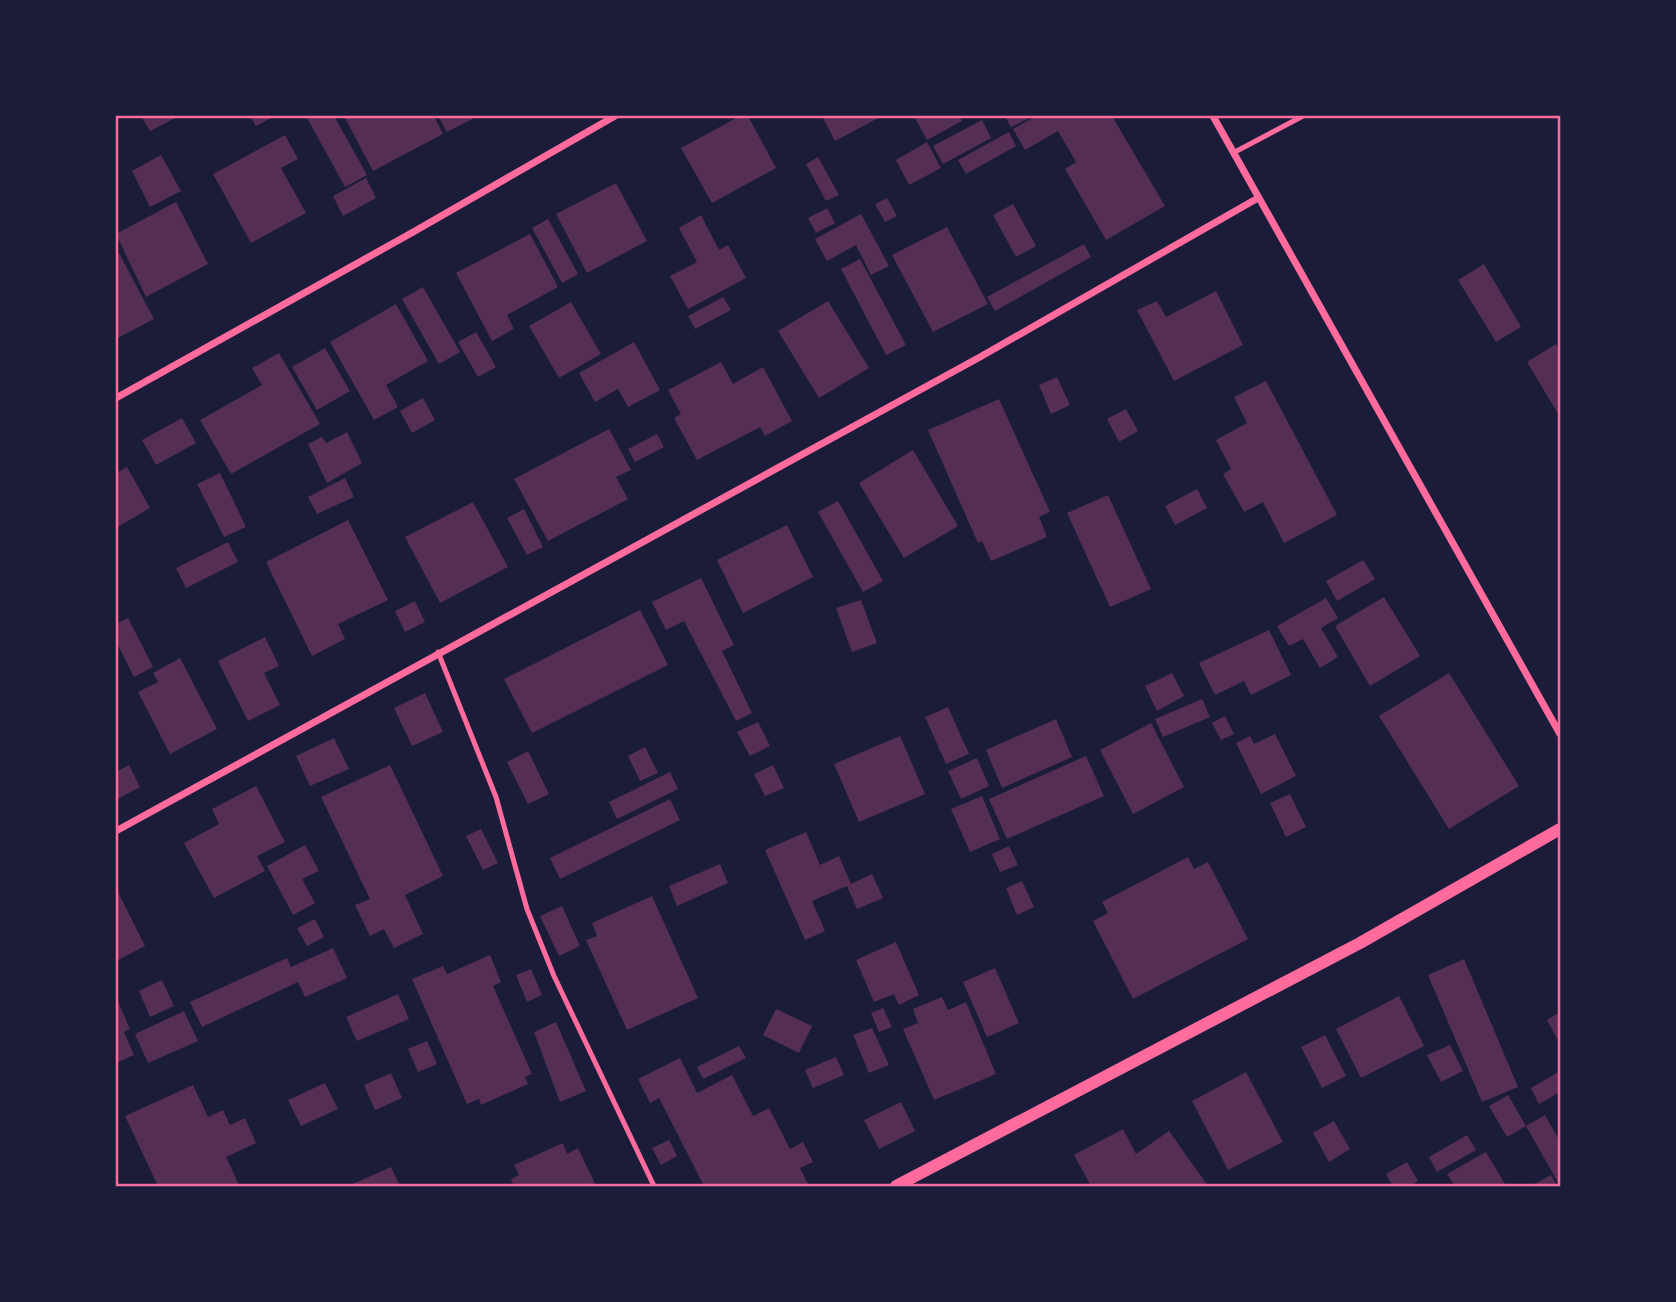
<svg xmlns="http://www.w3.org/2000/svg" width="1676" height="1302" font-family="'Exo 2',sans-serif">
  <rect width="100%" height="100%" fill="#1b1b3a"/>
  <path fill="#542f53" d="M141,116H179L150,131Z
    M250,116H275L256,126Z
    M306,116H334L367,175L345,187Z
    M344,116H434L443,134L373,171Z
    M438,116H478L447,132Z
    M740,116H748L776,168L712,203L681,148Z
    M822,116H882L835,141Z
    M914,116H959L962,121L927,140Z
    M1005,116H1033L1011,127Z
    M1036,116H1112L1165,206L1106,240L1065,169L1076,162L1058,131L1025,150L1013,129Z
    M982,120L991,138L943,164L933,146Z
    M1009,132L1016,146L966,174L958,160Z
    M285,135L298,159L281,168L306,213L251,243L213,174Z
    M927,142L941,168L909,185L896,160Z
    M161,155L181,191L150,207L132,171Z
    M818,157L839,195L826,201L806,164Z
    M366,178L376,198L343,216L333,196Z
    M616,183L647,241L587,273L556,214Z
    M887,198L897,216L885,222L875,204Z
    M176,202L208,264L146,297L116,234Z
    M1013,204L1036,246L1016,257L993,215Z
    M827,208L835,223L816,233L808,218Z
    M861,214L889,266L871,275L856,245L827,261L815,239Z
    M701,215L719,250L728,245L746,278L688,309L670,276L697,262L679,228Z
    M548,219L578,274L562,283L532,228Z
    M947,227L988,304L933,332L892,255Z
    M530,234L558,287L507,315L514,329L492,341L456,273Z
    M1084,244L1091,257L995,311L987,297Z
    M119,253L154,319L116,339V255Z
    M860,259L906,345L886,355L841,269Z
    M1484,264L1521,327L1496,342L1458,280Z
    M423,287L460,352L439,364L402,299Z
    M1216,291L1243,345L1174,381L1137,310L1157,301L1166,317Z
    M723,297L731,310L695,329L688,316Z
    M828,301L869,368L819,398L778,331Z
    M571,302L601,354L559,378L529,326Z
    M396,304L428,361L386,385L398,407L374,420L330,342Z
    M476,332L496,367L478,377L458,342Z
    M634,342L660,390L628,407L618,389L595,402L579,373Z
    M1556,344L1560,352V417L1527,362Z
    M325,348L350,391L317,410L292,367Z
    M279,353L320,424L231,474L200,420L262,385L252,368Z
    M721,362L733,384L763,367L792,421L765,436L760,427L697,460L674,418L681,414L668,390Z
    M1057,377L1070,405L1051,414L1039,385Z
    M1266,381L1337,515L1284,543L1263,502L1244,512L1223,474L1231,469L1216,440L1247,423L1234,397Z
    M423,398L435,420L412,433L400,411Z
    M999,399L1050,512L1039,517L1047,537L991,561L982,541L978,543L928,430Z
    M1126,409L1138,431L1119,442L1107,419Z
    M182,418L196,443L156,465L142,440Z
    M609,429L631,470L616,477L628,499L548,541L514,479Z
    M347,432L362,463L327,483L308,444L322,437L326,443Z
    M657,434L664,447L635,462L628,449Z
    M913,450L958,526L904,558L859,483Z
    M127,467L150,508L116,528V473Z
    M220,473L246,527L224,537L197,484Z
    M345,478L354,497L317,514L308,497Z
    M1197,489L1207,508L1175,525L1165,506Z
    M1108,495L1151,589L1110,607L1067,513Z
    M838,501L883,581L863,592L818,512Z
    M473,502L508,567L440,603L405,537Z
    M524,509L543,547L527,555L507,518Z
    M348,520L388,600L338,624L345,639L312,656L266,562Z
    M787,525L813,577L743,613L717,560Z
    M228,542L238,562L186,588L176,568Z
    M1363,560L1375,579L1337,601L1326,581Z
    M701,578L734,645L722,651L752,713L736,721L684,621L666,630L652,602Z
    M1384,597L1420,656L1370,686L1335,626Z
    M1326,598L1338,618L1321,628L1338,657L1320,668L1303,639L1289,646L1277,626Z
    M861,600L877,643L852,652L836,608Z
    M415,601L425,622L405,632L395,611Z
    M640,610L668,665L532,733L504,679Z
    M128,618L153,667L134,677L116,641V624Z
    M1269,630L1291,675L1251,695L1244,681L1215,695L1199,663Z
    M265,637L279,666L264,673L280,705L248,721L218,661Z
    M180,658L217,729L170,754L138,692L158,682L153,673Z
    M1172,673L1184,696L1157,711L1145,686Z
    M1449,673L1519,786L1449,829L1379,716Z
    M425,693L443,732L412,746L394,708Z
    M1202,699L1210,717L1163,737L1155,719Z
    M948,707L969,754L946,764L925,717Z
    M1225,716L1234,734L1221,740L1212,723Z
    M1056,719L1072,757L1002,788L986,750Z
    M758,722L770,746L750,756L737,732Z
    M1151,723L1184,787L1133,814L1100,750Z
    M1275,734L1296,776L1261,794L1236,743L1250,736L1254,744Z
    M900,736L925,794L859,822L834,764Z
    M334,738L349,769L310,786L296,756Z
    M645,747L658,773L640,781L628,756Z
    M528,751L549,794L528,804L507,762Z
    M1086,756L1104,796L1007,839L989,799Z
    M977,758L989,786L961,799L948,771Z
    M129,765L140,787L116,800V772Z
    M390,765L443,876L405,895L423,934L394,948L384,929L370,936L355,905L370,899L321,797Z
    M773,765L784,788L765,796L754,774Z
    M670,772L678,789L617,819L609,802Z
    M256,786L285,842L257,856L265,871L214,898L184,843L219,824L212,809Z
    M1290,794L1306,827L1286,837L1270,803Z
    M982,796L1000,839L970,852L951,809Z
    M670,799L680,820L560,879L550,858Z
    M481,829L498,863L483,870L466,836Z
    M806,832L820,865L839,856L851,884L872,874L883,898L857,909L847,886L812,901L825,931L805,940L765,850Z
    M305,845L319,871L302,879L315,903L293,915L267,866Z
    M1009,846L1018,865L1000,872L992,854Z
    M1188,857L1194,869L1208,862L1248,939L1133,999L1093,921L1108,913L1102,902Z
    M720,864L728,883L677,906L669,886Z
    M1022,881L1034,907L1017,915L1006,888Z
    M116,888L145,946L116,961Z
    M652,896L698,998L627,1030L586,940L597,936L592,923Z
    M562,906L580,946L559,956L540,916Z
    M315,919L324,937L307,946L297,928Z
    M896,942L919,995L899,1005L894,994L874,1002L856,960Z
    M333,948L347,978L305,997L298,982L202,1027L190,1002L287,958L291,967Z
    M490,955L501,982L493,986L532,1074L525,1077L528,1084L481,1105L479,1099L467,1104L412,979L443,966L447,974Z
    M1464,959L1518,1087L1482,1102L1428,975Z
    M995,968L1019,1023L987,1037L963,982Z
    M531,969L542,995L527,1002L516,975Z
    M162,980L174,1006L150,1017L139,991Z
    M398,994L409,1019L357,1041L346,1017Z
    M1399,996L1424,1046L1361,1078L1336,1029Z
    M116,997L130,1029L124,1032L134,1055L116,1063Z
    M942,997L948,1010L966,1002L996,1074L934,1100L903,1029L918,1023L913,1009Z
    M883,1008L892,1027L879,1032L871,1013Z
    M776,1009L812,1026L799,1053L763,1035Z
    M184,1011L198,1041L148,1063L135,1034Z
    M1560,1012V1044L1547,1020Z
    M556,1022L586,1091L560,1102L534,1032Z
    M872,1028L889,1065L869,1073L853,1035Z
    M1325,1035L1346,1076L1322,1088L1301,1047Z
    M427,1041L437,1064L418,1072L408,1049Z
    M1450,1045L1463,1071L1441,1082L1427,1055Z
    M739,1046L746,1058L703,1079L697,1067Z
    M836,1057L844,1075L813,1088L805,1070Z
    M680,1058L697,1093L732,1075L753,1116L769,1108L790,1149L803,1142L813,1162L800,1168L809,1186H704L659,1098L650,1103L638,1079Z
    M1560,1071V1092L1539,1104L1531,1088Z
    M1246,1072L1283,1142L1228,1170L1192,1101Z
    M391,1073L402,1098L375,1110L364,1085Z
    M325,1083L338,1109L301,1126L288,1100Z
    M193,1085L208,1117L223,1110L230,1125L245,1118L256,1143L226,1157L239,1185L235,1186H158L125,1116Z
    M1508,1095L1526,1126L1507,1137L1489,1106Z
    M901,1102L915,1131L879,1149L864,1120Z
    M1545,1115L1560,1142V1186L1526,1126Z
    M1334,1121L1350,1149L1329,1162L1313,1133Z
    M1123,1129L1136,1154L1169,1131L1208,1186H1091L1074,1155Z
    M1467,1135L1476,1150L1437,1172L1429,1157Z
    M669,1140L677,1156L661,1165L652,1148Z
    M563,1143L567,1154L578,1148L596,1186H514L511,1179L519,1175L514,1165Z
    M1486,1152L1506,1186H1455L1447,1174Z
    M1407,1162L1418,1181L1409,1186H1393L1386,1174Z
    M391,1167L400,1186H348Z
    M1551,1175L1557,1186H1531Z"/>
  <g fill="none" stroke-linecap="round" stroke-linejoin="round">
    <path stroke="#ff6b9d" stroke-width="5" d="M1233,153L1303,116
      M438,652L496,797L527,909L554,976L654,1186"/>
    <path stroke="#ff6b9d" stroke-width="7" d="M1213,116L1560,734
      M116,398L415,231L615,116
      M116,831L980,357L1258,198"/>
    <path stroke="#ff6b9d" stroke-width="12" d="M896,1186L1360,943L1560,829"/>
  </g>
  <rect width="1676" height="1302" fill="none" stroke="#1b1b3a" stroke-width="234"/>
  <rect x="117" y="117" width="1442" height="1068" fill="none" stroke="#ff6b9d" stroke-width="2.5"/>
</svg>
